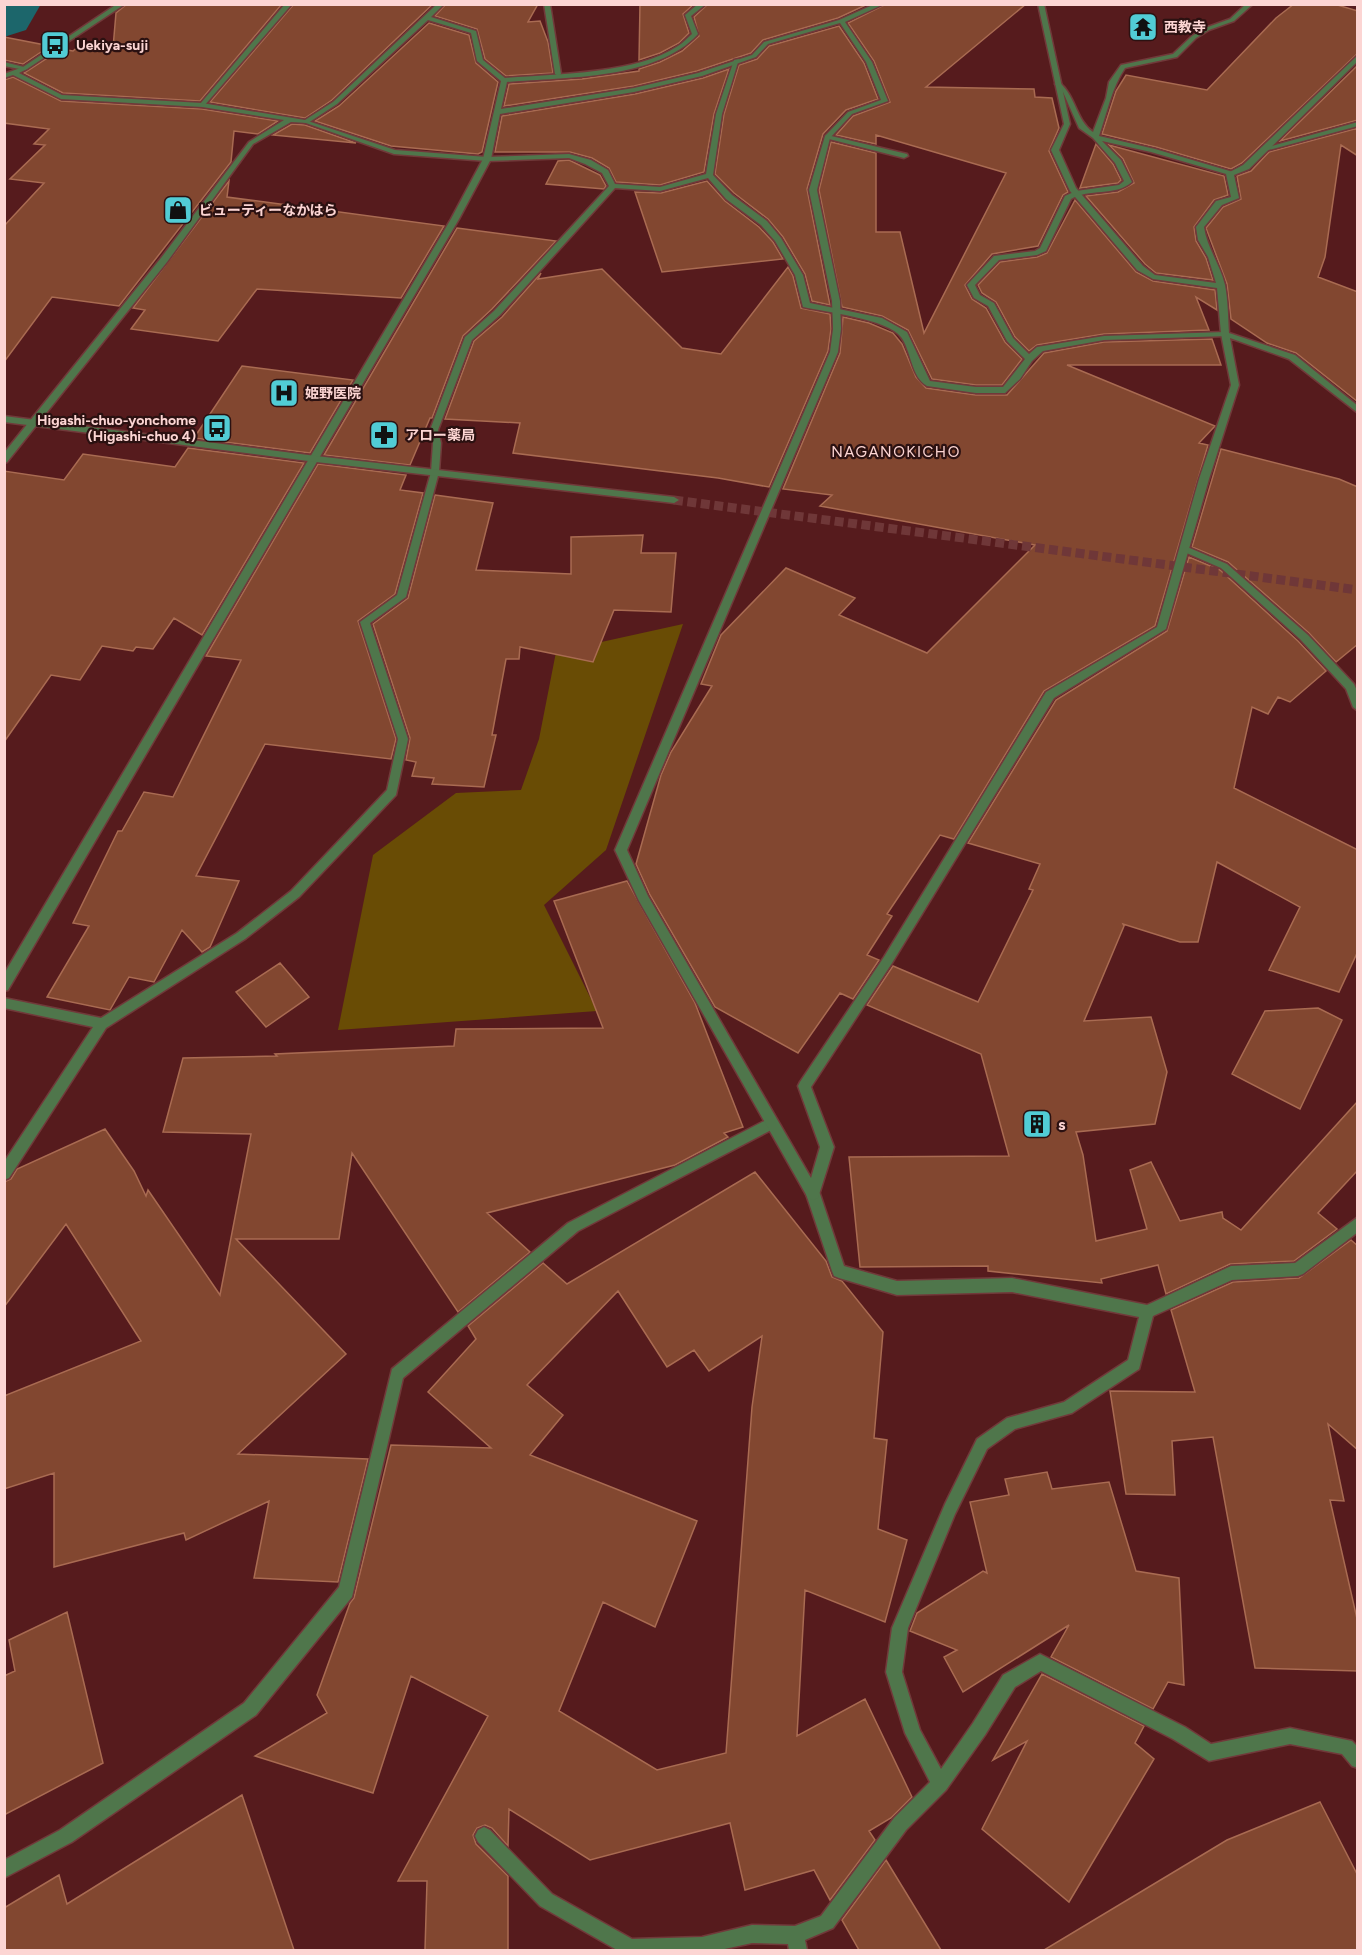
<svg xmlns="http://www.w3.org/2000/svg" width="1362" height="1955" font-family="Figtree,'Noto Sans JP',sans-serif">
  <rect width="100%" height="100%" fill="#561b1d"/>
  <path fill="#694c05" d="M683,624L606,850L544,905L597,1011L338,1030L373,855L456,793L521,790L539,739L556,652Z"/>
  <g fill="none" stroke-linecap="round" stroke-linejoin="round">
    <path fill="#1c666b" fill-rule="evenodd" d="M4,4H41L26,30L4,37Z"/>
  </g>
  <path fill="#824730" stroke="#a96b52" stroke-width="1.5" fill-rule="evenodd" d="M127,4H282L200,101L63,93L24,73L61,49L73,51L80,45L113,48L116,13Z
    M294,4H433L332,100L305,118L210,102Z
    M446,4H538L528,22L540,21L548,42L553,73L506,76L485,59L477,29L435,16Z
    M640,4H694L683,14L689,33L679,43L660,53L639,60Z
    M708,4H868L838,18L763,40L751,53L697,71L634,86L504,106L509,84L582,79L639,71V69L660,62L682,51L699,36L694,17Z
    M886,4H1026L926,87L1034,89L1035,97L1052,98L1059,128L1049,151L1068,192L1063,195L1038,246L992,254L965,285L972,299L986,308L1005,342L1022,359L1002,385H976L932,379L908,330L882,316L842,307L819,190L831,142L876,153V232H900L924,333L1006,173L876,135V144L836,135L853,116L890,102L874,61L848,23Z
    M1294,4H1334L1358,11V53L1242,163L1231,169L1156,147L1102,134L1116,91L1126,75L1207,90L1276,18Z
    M429,23L469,35L476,63L498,82L482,152L478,154L391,146L315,121L339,106Z
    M839,26L864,63L878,99L846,110L823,134L807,189L830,305L812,301L805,274L783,237L768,219L734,193L715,174L724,114L739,65L757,59L769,46Z
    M4,37L50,46L23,64L4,60Z
    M1358,65V120L1280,141Z
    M729,69L714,114L704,172L660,185L616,182L609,168L592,158L570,152H495L502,116L635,94L703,78Z
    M13,77L61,101L202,109L278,121L258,134L234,131L231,162L119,306L52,297L4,362V226L44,183L10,179L45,145L34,144L49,129L4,123V80Z
    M292,124L305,125L356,143L273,135Z
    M1358,128V156L1341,145L1325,257L1318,277L1358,292V402L1296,353L1267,343L1231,319L1227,284L1206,228L1223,207L1241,199L1237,176L1251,171L1269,152Z
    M1096,144L1113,164L1121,180L1118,183L1080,188Z
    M1109,145L1224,176L1228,195L1214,200L1194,227L1196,241L1206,258L1213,280L1156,273L1145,264L1086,196L1118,192L1134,183L1123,159Z
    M569,160L600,175L606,186L604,189L546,184L558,161Z
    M229,181L227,197L444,226L401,298L257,289L218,341L131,329L145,310L133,308Z
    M707,181L725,201L759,227L773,242L783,259L662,272L635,192L661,193Z
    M1075,200L1136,272L1153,281L1215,290L1217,310L1196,297L1209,330L1104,334L1037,345L1029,351L1015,337L996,302L982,293L978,285L1000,262L1037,257L1047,253Z
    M457,228L556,241L492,309L463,336L432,418H430L410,465L324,455Z
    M788,267L793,276L801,308L830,314L831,329L828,351L769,487L718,478L513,453L520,423L445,419L474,341L502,317L541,273L538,279L602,269L682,348L721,354Z
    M843,317L869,323L893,333L902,344L916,377L926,388L976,395H1007L1044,353L1104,342L1212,339L1221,365H1067L1215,426L1199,443L1208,445L1155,626L1044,691L954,839L940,835L887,914L892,916L867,955L879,960L853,999L840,993L798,1053L715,1007L650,895L636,864L661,775L671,752L712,686L701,684L721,635L786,568L855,598L839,615L927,653L1035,545L820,506L832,495L783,489L840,353Z
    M242,366L353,380L310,453L194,438Z
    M188,448L304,463L202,635L174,618L153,649L136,647L133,651L102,646L80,680L51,675L4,742V471L64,480L83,454L175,467Z
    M1221,449L1339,479L1358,487V644L1336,662L1309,633L1228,562L1192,547Z
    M318,464L406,475L400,490L423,493L395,594L358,621L396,739L391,759L265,744L196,876L239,881L210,947L202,952L182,930L154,982L129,977L110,1010L47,997L89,926L73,923L118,831H122L144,792L173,797L241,660L206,656Z
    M435,495L493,503L476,570L571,574V537L643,535L641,553H676L671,612L614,610L593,662L520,647L519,659H506L492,735H496L484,787L432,784L434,778L412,776L416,762L406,760L410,738L373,624L408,598Z
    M1189,557L1220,570L1298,641L1326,671L1290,702L1278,697L1268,714L1252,707L1234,788L1358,850V951L1339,992L1269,970L1300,907L1217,862L1198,942H1180L1123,924L1124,926L1084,1021L1151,1017L1167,1072L1155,1124L1076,1132L1083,1155L1096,1241L1147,1229L1130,1170L1151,1162L1180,1221L1222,1212L1223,1218L1241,1230L1358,1101V1170L1318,1213L1337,1229L1294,1261L1230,1264L1166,1294L1158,1265L1101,1279L1102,1283L988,1271V1266L860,1267L849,1157L1009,1156L981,1054L867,1005L893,966L978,1002L1033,890L1029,889L1040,864L968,843L1056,700L1167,631Z
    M627,881L695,1003L743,1127L724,1133L728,1137L675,1165L487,1213L530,1252L458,1312L352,1153L339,1239H236L346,1354L238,1454L368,1459L338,1582L254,1578L269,1501L186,1540L184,1533L54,1567V1473L4,1489V1396L141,1341L66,1224L4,1307V1182L11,1179L17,1169L105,1129L134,1171L146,1196L148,1190L220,1295L251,1134L163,1132L183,1058L277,1056L275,1054L454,1046L456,1029L603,1028L554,901Z
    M280,963L309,997L266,1027L236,992Z
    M1318,1008L1342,1020L1300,1109L1232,1074L1265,1011Z
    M755,1172L826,1261L832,1277L842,1281L883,1332L874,1438L887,1440L878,1529L907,1540L885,1622L805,1590L797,1736L865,1699L912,1797L891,1818L869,1831L875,1840L830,1900L814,1870L745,1890L730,1823L590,1860L509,1809L508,1846L492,1828L485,1825L477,1828L473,1835L476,1844L508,1876V1950H425L427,1881H398L488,1716L411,1676L373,1793L255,1756L327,1713L317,1695L350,1603L354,1598L391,1445L491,1448L428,1392L476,1339L468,1326L543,1263L567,1284ZM618,1291L667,1367L694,1350L709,1371L762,1336L752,1407L726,1753L657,1770L559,1711L603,1602L655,1627L697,1521L530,1455L563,1415L527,1385Z
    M1351,1240L1358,1246V1450L1328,1424L1344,1501L1330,1500L1358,1623V1671L1255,1668L1213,1437L1172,1441L1175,1495L1126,1494L1110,1391L1195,1392L1171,1310L1233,1282L1299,1278Z
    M1047,1472L1052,1489L1109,1482L1136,1571L1179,1578L1184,1685L1168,1682L1153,1709L1051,1657L1069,1625L963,1692L944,1657L957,1650L910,1631L917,1613L983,1571L987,1573L970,1502L1009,1495L1005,1479Z
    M67,1612L103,1763L4,1815V1676L15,1671L9,1640Z
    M1042,1674L1144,1726L1135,1743L1154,1759L1069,1902L982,1829L1027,1741L993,1760Z
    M242,1795L294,1950H4V1908L59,1875L67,1904Z
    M1320,1802L1358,1876V1950H1044L1227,1840Z
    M886,1860L941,1950H859L842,1920Z"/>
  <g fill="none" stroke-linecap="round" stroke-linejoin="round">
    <path stroke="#6f3738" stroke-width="9" stroke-dasharray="9 4.5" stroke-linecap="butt" d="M674,500L1358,590"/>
    <g stroke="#71393a" stroke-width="3">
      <path id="service" d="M285,4H292L204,106H200V104Z
        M544,4H550L561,74L558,76L555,74Z
        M1246,4H1253L1234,21L1209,30L1196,38L1177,57L1125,68C1112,87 1107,113 1099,136L1155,149L1233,172V176L1151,152L1102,141L1121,160L1132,182C1115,197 1089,188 1071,199L1046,251L1037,255L999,260L975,285L980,295L994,303L1013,338L1029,354L1037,347L1104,336L1225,332H1228V336L1104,340L1043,351L1032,361L1020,379L1005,393H976L927,386C911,377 911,350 901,337C888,319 825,312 803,307L795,275L775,241L761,225L726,199L708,178L660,191L615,188L500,315L472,340L438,430L441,443L439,472L435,475L431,472L433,443L430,430L465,337L494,311L609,186L602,173L585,164L569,158L487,161L394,154L303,122L308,121L395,150L487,157L569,154L591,160L608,170L615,184L660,187L706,174L716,114L734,60L739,59L722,114L713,175L732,195L767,221L781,238L803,275L810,303L882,318L907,332L930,381L976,387H1003L1025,359L1007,341L988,306L974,298L967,285L994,256L1035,251L1040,248L1065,196L1076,191L1119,185L1124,181L1115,163L1093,138L1079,128L1063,92L1055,84L1060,83C1076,97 1076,120 1093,132L1106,98L1109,82L1121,65L1173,54L1192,36L1205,28L1230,19Z
        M4,62L28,68L25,70L4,66Z
        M1358,122V126L1265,151L1261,149Z
        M827,135L907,154L908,156L904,158L825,138V136Z
        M1185,546L1227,564L1308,635L1354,684L1358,693V711L1353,707L1346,689L1300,639L1221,568L1182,551L1180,549Z
        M770,1118L775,1120L776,1124L775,1128L578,1231L403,1378L352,1597L256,1715L72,1842L4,1878V1860L60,1830L244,1703L339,1587L392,1369L568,1223Z
        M813,1188L818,1190L820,1194L844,1266L897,1281L1012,1278L1147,1305L1231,1266L1295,1263L1358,1217V1232L1303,1274L1298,1276L1232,1280L1153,1316L1139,1369L1072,1413L1015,1429L987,1449L955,1514L908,1628L902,1672L920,1730L941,1769L973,1723L1003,1675L1040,1654L1185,1727L1211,1744L1290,1728L1352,1741L1358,1747V1768L1352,1766L1342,1754L1290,1744L1209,1761L1173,1739L1041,1671L1015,1687L985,1735L946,1790L906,1830L833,1928L805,1940L807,1950H789L788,1944L752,1943L720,1950H617L540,1906L478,1842L475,1836L478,1830L484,1827L490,1830L552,1894L632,1939L702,1937L752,1925L795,1926L821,1916L894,1818L930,1782L905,1733L886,1672L892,1628L945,1504L977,1439L1007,1418L1064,1402L1128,1360L1139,1317L1012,1292L897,1295L839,1278L834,1276L832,1271L806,1194L808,1190Z"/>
    </g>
    <g stroke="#71393a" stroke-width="3">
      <path id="minor" d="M117,4H125L27,69L19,73L62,95L202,103L305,120L333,102L437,4H444L431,17L476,31L483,60L505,78C555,74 637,74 678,46C683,43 687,38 692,34L685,15L698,4H706L691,16L698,34C656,80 565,77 507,82L501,109L634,88L698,73L752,55L764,42L839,20L875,4H884L845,22L872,62L888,101L852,114L830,138L817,190L840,301L841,329L838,352L627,850L648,896L811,1178L820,1147L798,1086L800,1082L884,957L1046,692L1157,627L1199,479L1231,385L1221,334L1217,288L1153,279L1137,270L1070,191L1051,150L1064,124L1038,4H1044L1070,124L1059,150L1076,188L1143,266L1155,275L1216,283L1208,257L1198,240L1196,227L1216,201L1231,197L1226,174L1243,165L1358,55V61L1249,169L1234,175L1239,198L1222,205L1204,227C1207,248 1220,264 1225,285C1228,300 1228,317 1229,333L1295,355L1358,406V413L1289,359L1230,338L1239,385L1209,479L1166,629L1054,698L892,963L811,1087L834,1147L818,1198L813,1200L808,1198L639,901L615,850L830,352L833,329L832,301L809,190L825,136L848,112L881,100L866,62L840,23L768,44L756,57L702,76L634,92L500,114L491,159L459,219L8,990L4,991V974L451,219L483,159L501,81L477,61L471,33L428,20L337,104L308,123L291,122L253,144L167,262L7,462L4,463V453L161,258L249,142L284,120L202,107L61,99L13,75L4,78V74L23,67Z
        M435,469L439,472L406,597L370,623L408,739L396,795L299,897L245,939L106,1028L9,1178L4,1180V1162L93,1027L4,1008V998L101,1018L237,933L291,891L387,790L398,739L360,622L397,595L431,472Z"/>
    </g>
    <g stroke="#71393a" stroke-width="3">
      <path id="tertiary" d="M4,416L316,456L674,497L679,500L674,503L316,462L4,422Z"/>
    </g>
    <use href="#service" fill="#4f764b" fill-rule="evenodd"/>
    <use href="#minor" fill="#4f764b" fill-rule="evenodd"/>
    <use href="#tertiary" fill="#4f764b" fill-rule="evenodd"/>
  </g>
  <defs>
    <g id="temple-square" transform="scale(1.5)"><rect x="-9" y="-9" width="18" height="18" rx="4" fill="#51ccd5" stroke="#2b1111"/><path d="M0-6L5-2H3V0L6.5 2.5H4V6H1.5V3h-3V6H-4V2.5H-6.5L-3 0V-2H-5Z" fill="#111"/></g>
    <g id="bus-square" transform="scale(1.5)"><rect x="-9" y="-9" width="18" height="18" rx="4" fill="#51ccd5" stroke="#2b1111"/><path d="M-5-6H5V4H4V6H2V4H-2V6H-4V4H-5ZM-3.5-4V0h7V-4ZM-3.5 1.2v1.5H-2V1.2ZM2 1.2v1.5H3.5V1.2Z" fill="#111"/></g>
    <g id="shop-square" transform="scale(1.5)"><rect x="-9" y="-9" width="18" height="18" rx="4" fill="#51ccd5" stroke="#2b1111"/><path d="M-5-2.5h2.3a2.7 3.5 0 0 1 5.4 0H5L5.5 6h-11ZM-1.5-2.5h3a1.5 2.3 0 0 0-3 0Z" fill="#111"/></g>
    <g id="hospital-square" transform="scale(1.5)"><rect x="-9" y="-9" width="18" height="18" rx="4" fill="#51ccd5" stroke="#2b1111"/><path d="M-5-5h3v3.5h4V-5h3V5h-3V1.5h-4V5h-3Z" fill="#111"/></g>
    <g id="pharmacy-square" transform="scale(1.5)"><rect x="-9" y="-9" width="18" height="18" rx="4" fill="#51ccd5" stroke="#2b1111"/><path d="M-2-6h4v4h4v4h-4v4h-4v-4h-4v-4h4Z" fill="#111"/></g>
    <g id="building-square" transform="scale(1.5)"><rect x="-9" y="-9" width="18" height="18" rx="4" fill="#51ccd5" stroke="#2b1111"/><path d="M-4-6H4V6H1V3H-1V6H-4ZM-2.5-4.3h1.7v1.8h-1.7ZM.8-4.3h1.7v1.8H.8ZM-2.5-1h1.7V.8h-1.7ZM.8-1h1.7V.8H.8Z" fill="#111"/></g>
  </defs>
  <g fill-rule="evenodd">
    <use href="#temple-square" x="1143" y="27"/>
    <use href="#bus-square" x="55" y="45"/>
    <use href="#shop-square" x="178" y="210"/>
    <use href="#hospital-square" x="284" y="393"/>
    <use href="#bus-square" x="217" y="428"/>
    <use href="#pharmacy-square" x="384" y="435"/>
    <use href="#building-square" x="1037" y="1124"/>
  </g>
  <g text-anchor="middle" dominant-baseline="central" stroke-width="4.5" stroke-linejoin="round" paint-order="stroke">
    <g font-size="14" font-weight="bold" fill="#fcd5d3" stroke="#2b1111" text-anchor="start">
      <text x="1164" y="27">西教寺</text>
      <text x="76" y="45">Uekiya-suji</text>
      <text x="199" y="210">ビューティーなかはら</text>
      <text x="305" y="393">姫野医院</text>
      <text x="196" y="420" text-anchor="end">Higashi-chuo-yonchome<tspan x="196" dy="16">(Higashi-chuo 4)</tspan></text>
      <text x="405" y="435">アロー薬局</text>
    </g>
    <g font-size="15" letter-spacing="1.5" fill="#fcd5d3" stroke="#2b1111">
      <text x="896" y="452">NAGANOKICHO</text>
    </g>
    <g font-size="16" font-weight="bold" fill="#fcd5d3" stroke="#2b1111" text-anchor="start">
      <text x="1058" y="1124">s</text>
    </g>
  </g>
  <rect width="1362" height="1955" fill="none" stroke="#fcd5d3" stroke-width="12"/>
</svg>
